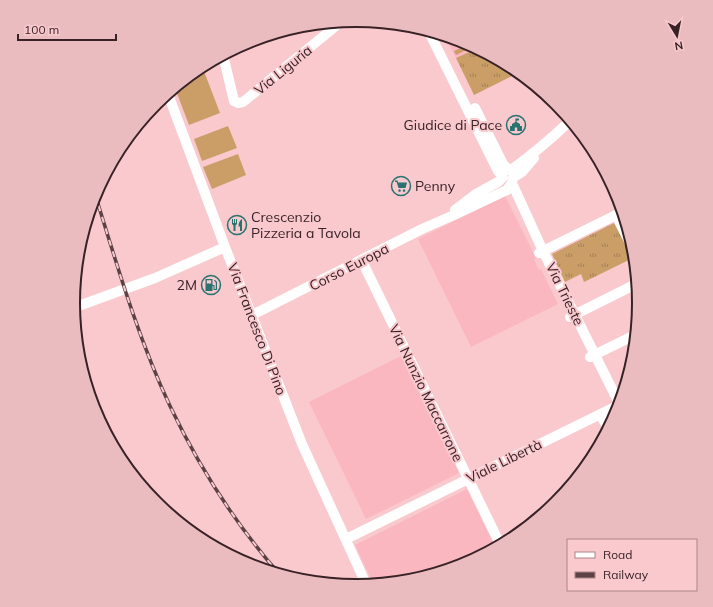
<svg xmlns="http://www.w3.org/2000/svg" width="713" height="607" font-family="Mulish,sans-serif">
  <defs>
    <pattern id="grass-tufts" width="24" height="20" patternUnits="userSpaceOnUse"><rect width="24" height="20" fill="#cb9e68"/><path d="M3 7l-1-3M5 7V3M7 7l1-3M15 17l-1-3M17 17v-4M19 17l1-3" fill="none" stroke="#a68055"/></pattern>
  </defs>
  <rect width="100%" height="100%" fill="#f9c9ce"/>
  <path fill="#fab7bf" d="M444,35L465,42L478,48L456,58Z
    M505,196L536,258L534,259L539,270L541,269L558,304L471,347L418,239Z
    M401,356L459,473L366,519L309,402Z
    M467,489L496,549L465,566L412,582L374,585L355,545Z"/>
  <path fill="url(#grass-tufts)" d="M478,48L514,68L520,72L474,95L456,58Z
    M614,223L633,258L584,282L581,274L565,282L552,254Z"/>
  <path fill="#cb9e68" d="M469,44L474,46L456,55L454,51Z
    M202,66L220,113L189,125L175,88Z
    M228,126L237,148L202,161L194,139Z
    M238,154L246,175L212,189L203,167Z"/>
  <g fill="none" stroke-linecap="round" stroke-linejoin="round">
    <path stroke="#fff" stroke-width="10" d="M428,30L498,171L502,175
      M223,55L234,101L238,103L243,102L342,21
      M168,94L225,247L302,444L367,586
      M475,108L503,164L508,169
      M503,172L506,170H511C532,155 552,138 571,120
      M514,177L522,172L534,158
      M512,183L543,251L620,405
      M455,210L476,194L498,182L503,177
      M539,253L616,215L635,253
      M362,261L501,546
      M73,308L155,278L225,247
      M252,315L422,229L454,215L507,190L512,183L513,178
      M570,317L638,283
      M590,357L637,334
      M600,414L609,430
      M346,539L621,404"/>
    <g stroke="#5c4145" stroke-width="3.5">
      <path id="rail" d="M95,194C117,265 138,338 170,406C199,467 236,525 281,576"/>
    </g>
    <use href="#rail" stroke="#f9c9ce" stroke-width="2" stroke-dasharray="6" stroke-linecap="butt"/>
  </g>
  <defs>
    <g id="civic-ring" transform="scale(1)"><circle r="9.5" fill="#f9c9ce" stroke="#28726f" stroke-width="1.5"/><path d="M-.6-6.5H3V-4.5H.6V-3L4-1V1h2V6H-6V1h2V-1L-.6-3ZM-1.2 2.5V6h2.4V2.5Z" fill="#28726f"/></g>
    <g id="supermarket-ring" transform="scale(1)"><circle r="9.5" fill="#f9c9ce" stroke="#28726f" stroke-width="1.5"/><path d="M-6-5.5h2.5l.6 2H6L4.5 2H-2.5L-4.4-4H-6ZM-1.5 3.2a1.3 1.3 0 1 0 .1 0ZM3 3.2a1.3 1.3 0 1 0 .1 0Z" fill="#28726f"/></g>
    <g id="restaurant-ring" transform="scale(1)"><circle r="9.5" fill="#f9c9ce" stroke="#28726f" stroke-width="1.5"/><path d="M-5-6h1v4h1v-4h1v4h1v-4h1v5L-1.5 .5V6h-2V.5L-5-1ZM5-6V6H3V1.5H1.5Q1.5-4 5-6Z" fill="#28726f"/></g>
    <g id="fuel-ring" transform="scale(1)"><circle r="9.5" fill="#f9c9ce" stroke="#28726f" stroke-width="1.5"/><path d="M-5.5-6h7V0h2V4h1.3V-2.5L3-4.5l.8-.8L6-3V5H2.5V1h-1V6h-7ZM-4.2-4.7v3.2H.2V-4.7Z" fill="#28726f"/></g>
  </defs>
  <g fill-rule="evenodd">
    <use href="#civic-ring" x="516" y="125"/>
    <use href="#supermarket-ring" x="401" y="186"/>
    <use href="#restaurant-ring" x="237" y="225"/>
    <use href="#fuel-ring" x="211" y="285"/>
  </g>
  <g text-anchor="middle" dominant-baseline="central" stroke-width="4" stroke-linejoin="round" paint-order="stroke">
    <g font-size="14" fill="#382225" stroke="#f9c9ce">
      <text transform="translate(283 70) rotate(-39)">Via Liguria</text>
      <text transform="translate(349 267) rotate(-27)">Corso Europa</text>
      <text transform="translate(565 294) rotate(64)">Via Trieste</text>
      <text transform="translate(257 329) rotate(69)">Via Francesco Di Pino</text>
      <text transform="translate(426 393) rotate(64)">Via Nunzio Maccarrone</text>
      <text transform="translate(504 461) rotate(-26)">Viale Libertà</text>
    </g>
    <g font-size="14" fill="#382225" stroke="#f9c9ce" text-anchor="end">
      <text x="502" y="125">Giudice di Pace</text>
      <text x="415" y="186" text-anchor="start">Penny</text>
      <text x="251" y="217" text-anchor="start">Crescenzio<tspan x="251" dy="16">Pizzeria a Tavola</tspan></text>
      <text x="197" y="285">2M</text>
    </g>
  </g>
  <path d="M0 0H713V607H0ZM80 303a276 276 0 1 1 552 0a276 276 0 1 1-552 0Z" fill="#eabcc0" fill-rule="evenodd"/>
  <path fill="none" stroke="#382225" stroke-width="2" d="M80 303a276 276 0 1 1 552 0a276 276 0 1 1-552 0Z"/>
  <rect x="567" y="539" width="130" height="52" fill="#f9c9ce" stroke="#ac868a"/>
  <rect x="575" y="552" width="20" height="6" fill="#ffffff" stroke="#ac868a"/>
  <text x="603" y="559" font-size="12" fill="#382225">Road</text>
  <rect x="575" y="572" width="20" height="6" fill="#5c4145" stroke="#ac868a"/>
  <text x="603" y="579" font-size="12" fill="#382225">Railway</text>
  <g transform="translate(677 36) rotate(170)" stroke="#f9c9ce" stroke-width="3" paint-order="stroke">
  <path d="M0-3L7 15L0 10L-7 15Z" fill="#382225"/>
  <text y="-6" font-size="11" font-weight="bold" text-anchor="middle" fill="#382225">N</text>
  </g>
  <path d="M18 34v6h98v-6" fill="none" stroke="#382225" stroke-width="2"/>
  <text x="24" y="34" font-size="12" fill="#382225" stroke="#f9c9ce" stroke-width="3" paint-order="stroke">100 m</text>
</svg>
